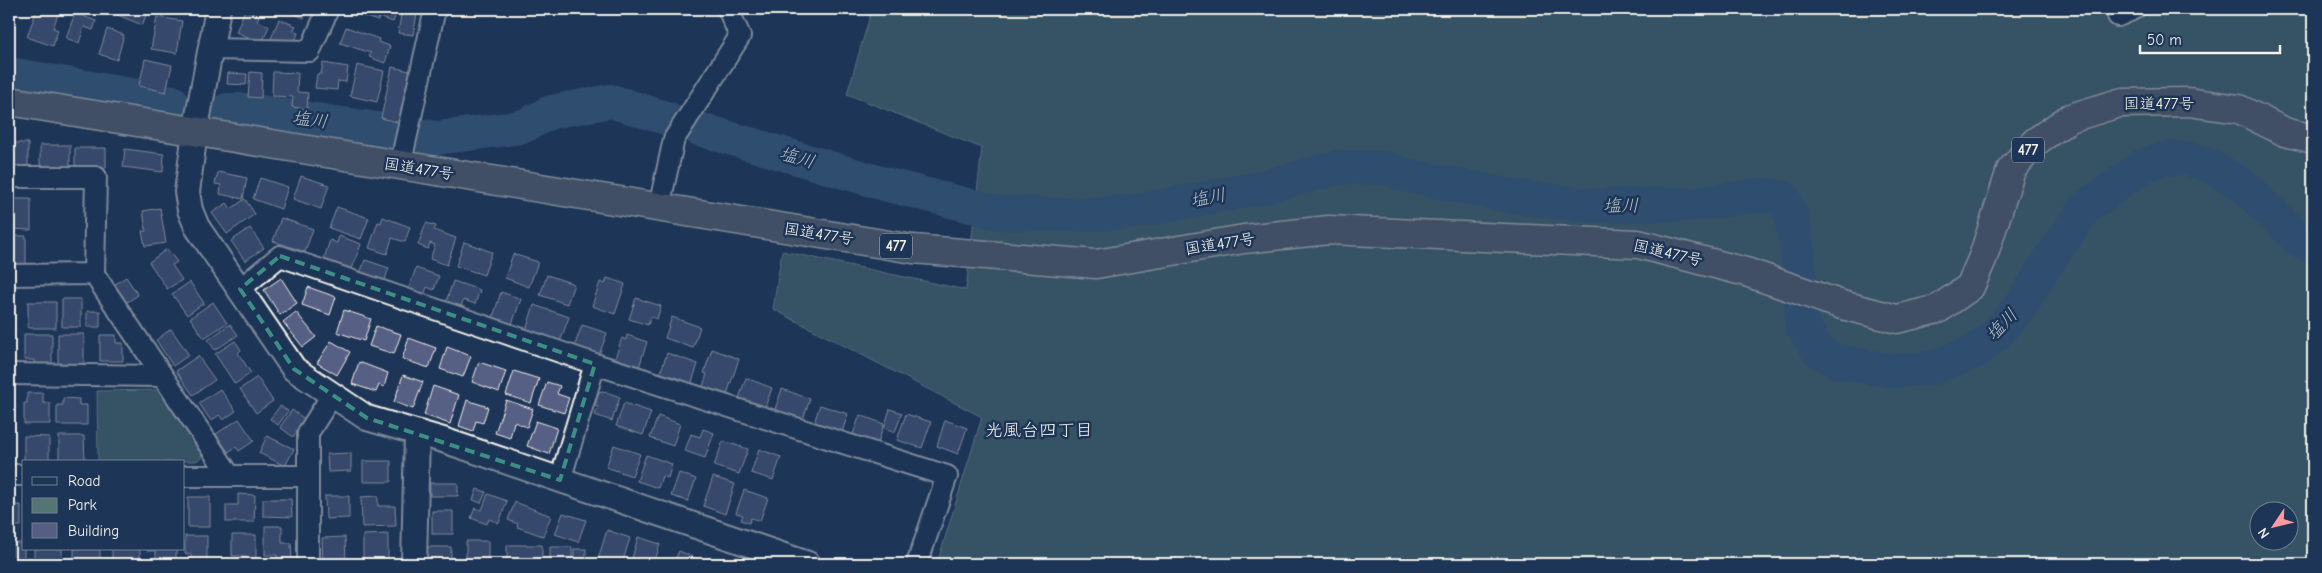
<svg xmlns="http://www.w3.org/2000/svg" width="2322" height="573" font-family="'Comic Neue','Klee One',sans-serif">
  <rect width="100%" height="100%" fill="#1d3557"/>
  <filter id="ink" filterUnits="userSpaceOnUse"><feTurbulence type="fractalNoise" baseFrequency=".02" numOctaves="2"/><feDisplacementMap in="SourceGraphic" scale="10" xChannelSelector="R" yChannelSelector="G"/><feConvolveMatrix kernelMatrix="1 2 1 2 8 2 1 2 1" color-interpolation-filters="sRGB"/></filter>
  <g filter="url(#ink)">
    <path fill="#557574" stroke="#a4b3ae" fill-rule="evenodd" d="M872,9H2313V564H937L982,417L773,309L782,251L966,290L982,148L847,94ZM2260,510H2290V540H2260Z
      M160,390L204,452L201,458L196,461L98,462L97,391Z"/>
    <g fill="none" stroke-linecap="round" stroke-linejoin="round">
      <path stroke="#456b8d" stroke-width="34" d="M9,74L172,102
        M227,110H247L392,131
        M699,129L888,185L999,213L1077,215L1133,212L1259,188L1340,167L1386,168L1401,174L1515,197L1598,206L1698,204L1760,195L1783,197L1791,216L1798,254L1802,325L1818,350L1836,361L1892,371L1932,368L1976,351L1996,334L2020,307L2045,266L2086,207L2144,165L2163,159L2187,158L2208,165L2243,185L2301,242L2313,246
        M423,136L437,138L515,128L526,125L551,112L611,101L669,119"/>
    </g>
    <path fill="#565e84" stroke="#f4f1e8" d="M37,9H60L53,28L58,30L53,46L27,37Z
      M115,9H149L142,25L113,13Z
      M281,9H308L304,18Z
      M350,9H398L393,22L379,17L378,21L349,11Z
      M402,9H418L413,35L398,33Z
      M245,10L259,16L257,21L269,26L262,43L236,32Z
      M75,13L96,21L93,30L84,27L79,43L66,38Z
      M157,17L182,21L177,53L151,49Z
      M279,19L296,26L293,31L298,33L292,50L270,41Z
      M346,27L379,39L378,42L390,46L385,63L369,57L371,53L340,43Z
      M107,29L124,35L117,60L99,54Z
      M145,59L172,65L166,92L139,86Z
      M323,63L348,67L346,82L338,81L337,90L315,88L317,74H321Z
      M357,65L384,71L377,102L350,96Z
      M392,67L414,72L401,123L381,118Z
      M250,72L262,73L261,98L248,97Z
      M273,72L298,73L297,92L308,93L307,109L292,107L293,97L272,96Z
      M228,73L247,74L246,85L227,84Z
      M9,143H28V166H9Z
      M40,145H70V169H40Z
      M75,148H106V168H75Z
      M125,149L164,154L163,172L123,167Z
      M218,172L247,178L243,199L220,194L221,185L215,184Z
      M301,176L329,185L321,209L293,199Z
      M260,178L288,187L281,209L253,199Z
      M9,199H31V230L9,229Z
      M245,199L255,214L227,234L212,213L227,203L231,209Z
      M337,207L369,218L361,239L329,228Z
      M160,208L166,243L145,246L142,231H146L143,211Z
      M383,217L410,227L405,242L392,238L387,254L369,248L378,222L381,223Z
      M281,218L313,229L305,252L273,241Z
      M426,223L436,226L434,230L456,238L447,265L430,259L435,245L430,243L428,249L418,245Z
      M250,228L264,248L245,261L231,241Z
      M9,236H26V267H9Z
      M339,236L361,244L352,269L324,259L330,240L337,243Z
      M464,242L492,252L484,275L456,266Z
      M167,249L177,262L172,265L182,280L167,289L149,262Z
      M513,254L538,262L529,287L505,278Z
      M365,260L389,268L383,285L359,276Z
      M416,268L439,276L434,290L427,287L424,295L408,290Z
      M547,275L574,284L567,304L540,295Z
      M126,277L138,295L126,303L114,285Z
      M281,278L297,303L280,315L264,290Z
      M607,278L625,284L615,314L592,306L600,282L605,284Z
      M453,281L480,290L475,304L463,300L461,307L446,302Z
      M190,282L204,303L187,315L172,294Z
      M308,287L336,297L330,315L302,305Z
      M501,292L521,299L512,324L493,317Z
      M9,297H13V331H9Z
      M636,298L661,306L657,319L651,317L648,325L629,319Z
      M62,299H81V327H62Z
      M28,302H56V328H28Z
      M213,302L227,323L204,338L190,318Z
      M534,305L569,317L560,342L526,330Z
      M344,310L371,319L364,341L337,332Z
      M87,311H100V327H87Z
      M296,312L316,337L303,347L283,322Z
      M672,317L700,327L693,348L665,338Z
      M230,324L238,335L215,350L208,340Z
      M582,325L607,333L598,358L573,350Z
      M376,326L401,334L394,354L369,346Z
      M171,329L189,355L173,366L156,340Z
      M24,334H52V366H34V360H24Z
      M58,334H84V365H58Z
      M100,335H116V343H123V361H100Z
      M627,335L647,342L639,367L615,358L622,338L626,340Z
      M409,338L436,348L429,368L402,359Z
      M235,341L241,350L238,353L251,373L235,384L215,354Z
      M331,341L350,352L337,375L317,363Z
      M447,347L471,356L463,377L440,369Z
      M712,349L739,359L726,397L702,389L707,374L704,373Z
      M667,353L698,364L690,388L659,377Z
      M198,356L215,380L193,395L176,371Z
      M359,362L388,373L384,387L379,385L376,392L352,384Z
      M479,362L506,371L499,392L472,382Z
      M514,371L539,379L531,403L506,395Z
      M403,375L423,382L413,409L394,402Z
      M257,377L273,401L256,413L240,389Z
      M746,378L772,388L765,407L739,398Z
      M547,382L560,386L557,394L569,398L564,413L539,405Z
      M433,386L459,395L450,424L424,415Z
      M220,389L236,411L223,420L219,415L211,421L199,403Z
      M782,389L810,399L802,422L774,412Z
      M603,391L620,397L612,421L595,415L598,407L595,406L599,392Z
      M27,393H43V403H50V424H24V403H27Z
      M9,394H12V428H9Z
      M63,398L79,399V405H87V425H57V405H63Z
      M467,400L488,407L483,423L476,421L473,431L459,426Z
      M506,400L533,409L527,427L514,422L510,438L495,433Z
      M624,403L651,412L643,435L616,426Z
      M820,405L848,414L842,432L814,423Z
      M280,406L288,411L278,425L270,419Z
      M890,409L902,413L895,432L884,428Z
      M292,410L306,420L293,437L280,427Z
      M906,414L931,422L922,448L897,440Z
      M860,415L884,424L877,446L852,437Z
      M658,416L680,424L673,446L650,438Z
      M239,419L254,441L239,451L236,447L228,452L216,434Z
      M945,420L967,428L958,454L937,446Z
      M536,421L557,428L549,454L527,446Z
      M703,429L714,433L705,458L685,451L691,434L700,437Z
      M24,436L49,437V462H24Z
      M59,436H84L85,462H59Z
      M267,436L294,449L285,466L259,453Z
      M9,440H11V465H9Z
      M723,441L748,449L739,474L714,466Z
      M614,445L640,454L632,476L606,467Z
      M759,449L781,457L773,480L751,473Z
      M351,453V471L328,472L327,454Z
      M646,455L672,464L668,478L662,476L658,488L637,481Z
      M363,461H391V482H363Z
      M679,473L696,479L688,501L671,496Z
      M713,477L735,484L725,514L703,506Z
      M430,483H458V496H430Z
      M477,489L486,492L481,503L473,500Z
      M744,490L768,498L760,521L751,518L749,523L741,520L743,515L736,513Z
      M238,494L255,495L254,522H226V505H238Z
      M488,494L507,501L499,523L489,519L487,524L471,518L475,508L482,510Z
      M325,496H349V518L326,519Z
      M378,496V506H395L396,526L362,527L361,497Z
      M188,497H210V527H188Z
      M263,499H291L292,517L263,516Z
      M515,502L551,516L543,536L517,527L518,524L508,520Z
      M9,505H21V526H9Z
      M432,511H453V534H432Z
      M563,513L586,520L578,542L555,534Z
      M265,526H282V543H291L292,562H277V555H265Z
      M607,530L630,538L622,564L598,559Z
      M388,534V560H363V535Z
      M232,535H256V562L244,561V556H232Z
      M185,536H207V564H191V554H185Z
      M345,537L346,564H323L322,538Z
      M638,537L660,544L654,564H640L631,562Z
      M9,538V543H24V564H9Z
      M466,541H488V564H466Z
      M507,545H542V564H507Z
      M427,547H451V564H427Z
      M550,547H572V562H550Z
      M34,549H62V564H34Z
      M74,549H100V563H74Z
      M112,549H140V564H112Z
      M147,549H176V564H156V551H147Z
      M574,549H586V564H574Z
      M679,551L700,560L698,564H673Z"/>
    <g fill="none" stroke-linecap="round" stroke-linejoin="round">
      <g stroke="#f4f1e8" stroke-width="24">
        <path id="minor" d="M2118,16L2134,9
          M210,49L310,51L328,9
          M400,166L435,9
          M9,177H96L94,274L230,476
          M659,207L674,139L740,36L728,9
          M9,275L94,274
          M240,289L280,256L595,364L947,476L917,564
          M9,374L162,376
          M9,475H24
          M184,476H308
          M560,480L595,364
          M308,564V433L332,395"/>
      </g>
      <g stroke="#f4f1e8" stroke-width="28">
        <path id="tertiary" d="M218,9L195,132L187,192L190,210L197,227L294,369L367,418L443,440L808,564
          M414,564L417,433"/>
      </g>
      <g stroke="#f4f1e8" stroke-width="31">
        <path id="trunk" d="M9,101L913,249L1096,264L1244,239L1329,230L1638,244L1746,272L1842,305L1897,319L1938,309L1970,287L1983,257L2011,170L2035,142L2070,118L2119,103L2188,102L2239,109L2285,132L2313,139"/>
      </g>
      <use href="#minor" stroke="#1d3557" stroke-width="20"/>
      <use href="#tertiary" stroke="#1d3557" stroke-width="24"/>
      <use href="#trunk" stroke="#6b7074" stroke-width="28"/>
    </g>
  </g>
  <path d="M0 0H2322V573H0ZM280,256L595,364L560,480L367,418L294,369L240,289Z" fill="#1d3557" fill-opacity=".55" fill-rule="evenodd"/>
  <path fill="none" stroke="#3d8f86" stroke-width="4" stroke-dasharray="10 6" stroke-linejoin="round" d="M280,256L595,364L560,480L367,418L294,369L240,289Z"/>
  <g text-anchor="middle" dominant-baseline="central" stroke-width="5" stroke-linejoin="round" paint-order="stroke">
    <g fill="#1d3557" stroke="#b4b9bc" stroke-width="1">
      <rect x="2012" y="137.5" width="32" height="25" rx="4"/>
      <rect x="880" y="233.5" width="32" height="25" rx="4"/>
    </g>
    <g font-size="15" font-weight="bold" fill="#f4f1e8">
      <text x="2028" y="150">477</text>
      <text x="896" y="246">477</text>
    </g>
    <g font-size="16" fill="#f4f1e8" stroke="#1d3557">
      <text x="2159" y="104">国道477号</text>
      <text transform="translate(419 169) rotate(9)">国道477号</text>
      <text transform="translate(819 234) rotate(9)">国道477号</text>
      <text transform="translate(1220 244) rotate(-9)">国道477号</text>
      <text transform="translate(1668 253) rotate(13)">国道477号</text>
    </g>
    <g font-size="18" font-style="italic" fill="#b7c2c8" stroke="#1d3557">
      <text transform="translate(310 120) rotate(7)">塩川</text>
      <text transform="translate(797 158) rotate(16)">塩川</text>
      <text transform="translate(1208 198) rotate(-11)">塩川</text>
      <text transform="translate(1621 206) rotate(-1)">塩川</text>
      <text transform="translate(2002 325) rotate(-46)">塩川</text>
    </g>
    <g font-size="18" fill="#f4f1e8" stroke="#1d3557">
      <text x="1039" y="430">光風台四丁目</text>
    </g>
  </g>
  <rect width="2322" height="573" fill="none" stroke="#1d3557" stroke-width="30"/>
  <rect x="15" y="15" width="2292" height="543" fill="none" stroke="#f4f1e8" stroke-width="2" filter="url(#ink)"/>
  <rect x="22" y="460" width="162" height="90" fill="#1d3557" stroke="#738091"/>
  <rect x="32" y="477" width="25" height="8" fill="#1d3557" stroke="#738091"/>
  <text x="68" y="486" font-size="15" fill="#f4f1e8">Road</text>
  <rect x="32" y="498" width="25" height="15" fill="#557574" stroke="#738091"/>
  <text x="68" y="510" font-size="15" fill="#f4f1e8">Park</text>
  <rect x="32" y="523" width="25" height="15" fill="#565e84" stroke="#738091"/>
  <text x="68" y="536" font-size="15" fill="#f4f1e8">Building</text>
  <g transform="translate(2274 526) rotate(235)"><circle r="24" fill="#1d3557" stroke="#738091"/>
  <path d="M0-4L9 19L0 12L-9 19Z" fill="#ff9aa2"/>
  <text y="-8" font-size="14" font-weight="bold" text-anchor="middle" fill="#f4f1e8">N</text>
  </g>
  <path d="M2140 45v8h140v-8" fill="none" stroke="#f4f1e8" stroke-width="2.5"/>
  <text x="2147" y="45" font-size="15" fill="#f4f1e8" stroke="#1d3557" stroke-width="4" paint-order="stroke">50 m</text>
</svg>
